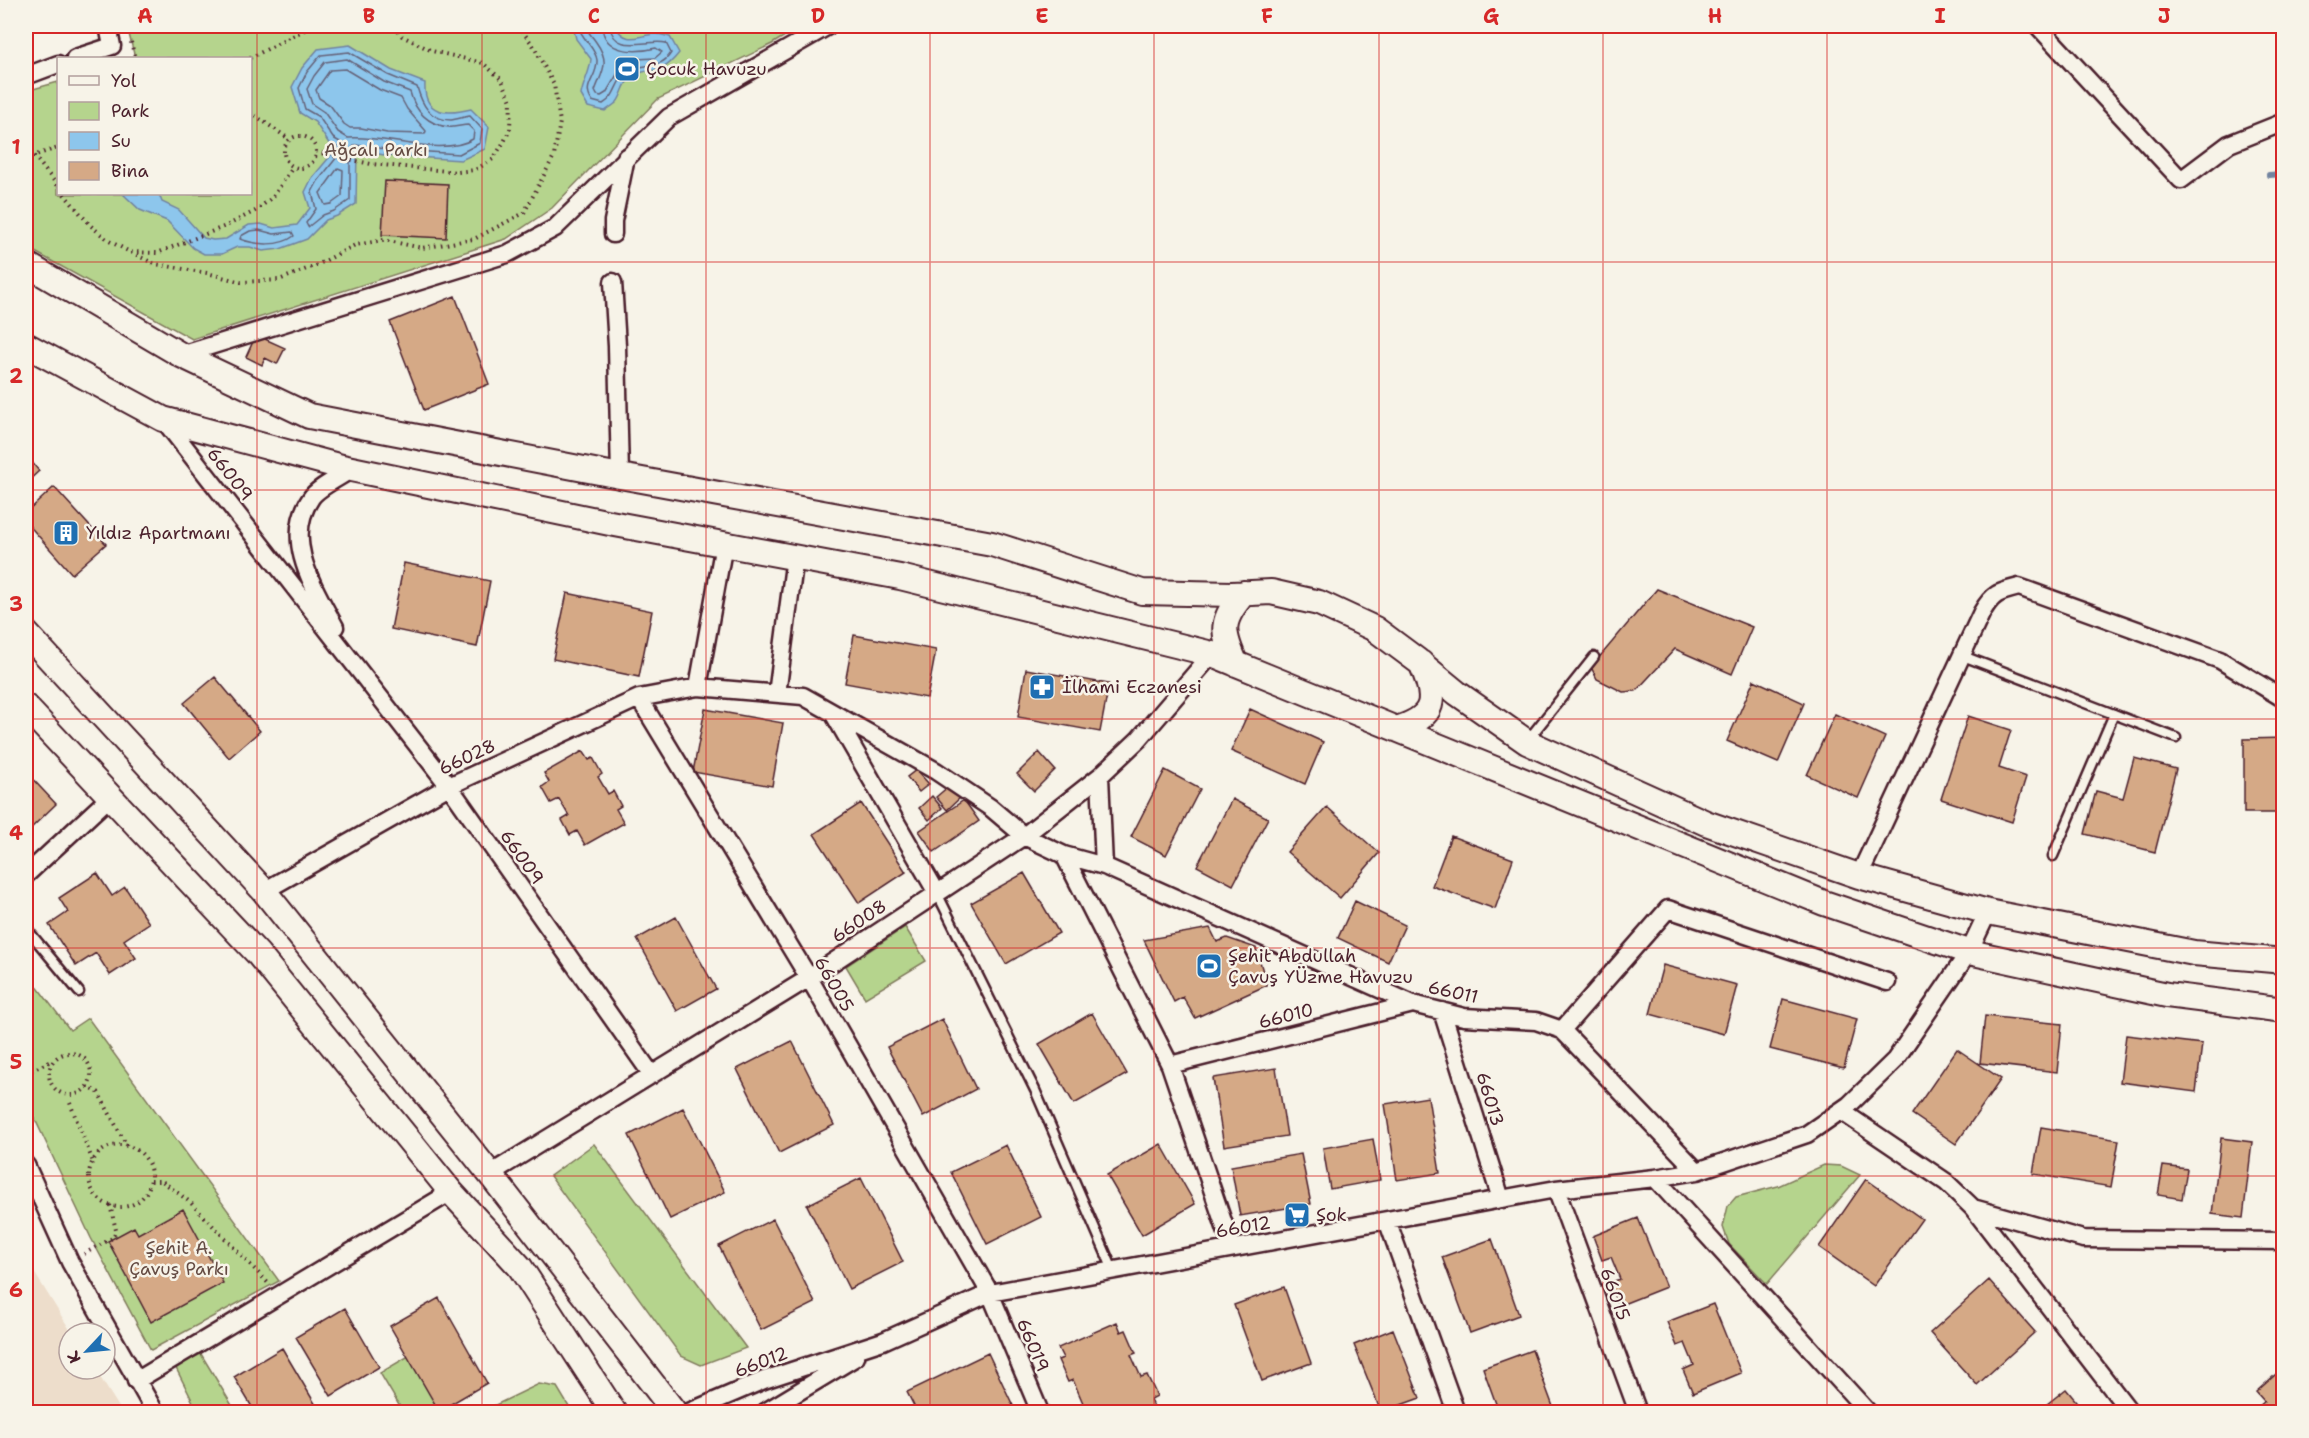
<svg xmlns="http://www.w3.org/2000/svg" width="2309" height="1438" font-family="'Shantell Sans',sans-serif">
  <rect width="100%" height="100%" fill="#f7f3e8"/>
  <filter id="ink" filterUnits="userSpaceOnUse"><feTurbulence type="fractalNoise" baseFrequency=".0167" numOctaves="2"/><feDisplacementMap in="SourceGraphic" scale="12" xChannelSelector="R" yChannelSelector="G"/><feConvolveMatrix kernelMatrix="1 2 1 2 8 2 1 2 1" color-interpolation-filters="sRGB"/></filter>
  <g filter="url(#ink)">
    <path fill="#edddcb" d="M26,1259L72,1333H69V1369H95L122,1412H26Z"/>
    <path fill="#b5d48d" stroke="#807a5c" stroke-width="1.5" d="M127,26H801L772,44L658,99L552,208L506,239L192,339L28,248L26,219V91L58,82V194H250V58H135Z
      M905,927L926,961L865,998L846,966Z
      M26,972L70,1030L88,1018L279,1281L151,1350L91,1238L26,1100Z
      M594,1144L746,1348L701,1365L681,1356L550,1176Z
      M1824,1165L1841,1166L1860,1175L1767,1284L1729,1244L1723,1227L1728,1206L1736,1197L1778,1186Z
      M201,1354L236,1412H198L175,1366Z
      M412,1354L450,1412H403L380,1373Z
      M539,1384L557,1387L572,1412H481Z"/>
    <path fill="#8dc6ec" stroke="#72839f" stroke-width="1.5" d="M573,26H615C627,46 638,35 655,34C660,34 666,36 670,37L679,53C657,81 651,63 631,78C623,83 623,95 617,102C614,105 609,108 605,111L588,107L581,95C583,82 590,73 591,59L576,39Z
      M350,45L391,70L425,83C423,115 447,115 471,109L489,127L485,149L461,160L384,155L357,150L356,204L337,216L326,220L307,239L280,249L263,251L250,247H237L222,254H204L193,248L167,221L140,210L123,194H159L162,202L179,210L204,238L213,240L226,239L249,225L261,224L274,228L297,225L310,208L305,192L312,178L338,147L330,145L315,122L300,113L292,87L302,68L318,49Z"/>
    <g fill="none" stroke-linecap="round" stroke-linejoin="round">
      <path stroke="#656278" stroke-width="1.5" d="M578,26C582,39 596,49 597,60C598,78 581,85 592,101L603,104C616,97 615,83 625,74C642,60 659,72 671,53L666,43C649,38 614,56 610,26
        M586,26C588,33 592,36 596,42C611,63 602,71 595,91L597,95L601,96L606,93L621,68L637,59L655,58L662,52L656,48C636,53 604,54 602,26
        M349,52L388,75L417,87C422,104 429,120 451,120C457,119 464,117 470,116L482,129L480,143L459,154L385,149L355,145L350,151V200L334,211L323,215L308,227L306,223L316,209L312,192L318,181L341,152L343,147L340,142L333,138L319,117L305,109L299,88L307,72L321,55Z
        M347,59L384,82L410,92C415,111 428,125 449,127C455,128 462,125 468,125L474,131L473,139C441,158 383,134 348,138L338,132L324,112L312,104L307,89L314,76L325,62Z
        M345,69L380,90L401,98L407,109L426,131L425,134L387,133L361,128H350L344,124L330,105L319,98L316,90L330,70Z
        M338,168L343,170L342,196L331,204L325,205L320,193Z
        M259,230L274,234L292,232L294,236C280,247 256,245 240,239L241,236L250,231Z"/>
      <path stroke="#72839f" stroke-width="6" d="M2269,175L2284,174"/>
    </g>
    <path fill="#d5a986" stroke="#4a1f2b" stroke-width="1.5" d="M385,181L448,184L446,238L382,235Z
      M455,296L489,384L424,410L390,322Z
      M256,335L285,348L277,364L265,358L262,365L246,357Z
      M26,455L39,471L26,483Z
      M54,487L106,544L72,574L26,522V513Z
      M404,563L490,581L477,647L391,629Z
      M1657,589L1752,627L1732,674L1675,649L1636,691L1623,692L1597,679L1591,667Z
      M567,593L652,611L639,677L553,659Z
      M854,635L936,650L927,698L845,683Z
      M1026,669L1109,684L1100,732L1018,717Z
      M215,677L260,731L229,758L184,703Z
      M1754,680L1804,703L1778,763L1727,741Z
      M705,709L783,723L772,786L693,772Z
      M1250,709L1323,742L1305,784L1231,751Z
      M1835,714L1885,737L1858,798L1807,775Z
      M1968,716L2011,730L1999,768L2026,777L2012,822L1941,799Z
      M2284,738V813H2244V739Z
      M583,751L589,760L593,758L602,774L598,777L608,794L613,791L621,806L616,809L624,823L585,845L577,831L570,835L562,820L569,816L559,799L551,803L542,787L549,782L544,773Z
      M1039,752L1055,770L1034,791L1017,774Z
      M2134,758L2176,769L2155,852L2085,834L2096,791L2123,798Z
      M916,770L929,784L919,792L907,777Z
      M1165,770L1200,789L1166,855L1131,837Z
      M26,772L56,804L26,833Z
      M949,786L960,798L947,810L936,797Z
      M932,796L942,808L929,820L919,808Z
      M1232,799L1268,818L1233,885L1197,866Z
      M964,800L979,821L934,852L919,831Z
      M861,803L906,872L859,903L814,834Z
      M1327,807L1379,853L1340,898L1287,852Z
      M1451,836L1513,859L1495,909L1432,886Z
      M97,873L112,896L125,887L149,923L124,940L136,958L110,975L96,953L76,966L49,925L68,912L59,898Z
      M1024,873L1059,933L1006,964L971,903Z
      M1355,901L1405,925L1388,962L1338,938Z
      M676,917L716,989L677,1011L637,939Z
      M1210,928L1217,942L1227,938L1256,948L1267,985L1195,1018L1183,997L1174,1002L1144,940Z
      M1663,965L1737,985L1724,1034L1650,1014Z
      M1783,999L1857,1019L1844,1068L1770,1049Z
      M1092,1013L1127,1074L1074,1104L1039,1044Z
      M1985,1016L2062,1024L2057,1072L1980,1063Z
      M942,1019L976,1089L923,1117L887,1047Z
      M2126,1035L2202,1044L2196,1092L2120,1082Z
      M792,1041L834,1125L779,1153L737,1069Z
      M1957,1049L2001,1079L1956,1144L1912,1114Z
      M1276,1068L1287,1136L1224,1146L1213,1078Z
      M1428,1097L1440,1173L1397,1180L1385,1104Z
      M683,1108L725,1192L670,1219L629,1135Z
      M2041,1127L2119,1140L2111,1187L2033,1174Z
      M2221,1138L2252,1142L2243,1218L2212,1214Z
      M1373,1139L1380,1180L1330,1189L1323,1148Z
      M1161,1144L1195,1204L1142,1235L1107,1175Z
      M1006,1145L1041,1217L987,1244L951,1172Z
      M1301,1154L1311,1204L1240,1216L1231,1166Z
      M2163,1166L2187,1169L2182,1199L2158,1195Z
      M861,1178L903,1262L849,1289L807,1205Z
      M1866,1179L1922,1219L1874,1286L1819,1247Z
      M183,1209L223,1283L151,1322L108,1241L134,1227L138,1234Z
      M1638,1218L1666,1287L1618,1306L1609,1283L1620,1279L1611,1257L1602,1260L1593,1236Z
      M773,1219L815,1303L761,1330L719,1246Z
      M1492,1239L1519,1315L1470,1333L1442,1257Z
      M1989,1280L2035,1332L1977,1385L1930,1333Z
      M1284,1287L1311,1363L1262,1381L1234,1305Z
      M439,1298L487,1383L439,1411L390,1326Z
      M1713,1304L1741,1373L1693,1393L1683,1370L1694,1365L1685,1343L1677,1346L1667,1322Z
      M345,1308L379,1367L331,1396L296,1337Z
      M1117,1322L1121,1332L1126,1330L1136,1353L1131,1355L1141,1377L1147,1375L1157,1396L1151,1399L1155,1410L1149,1412H1081L1078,1405L1083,1403L1073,1380L1068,1382L1058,1360L1063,1358L1058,1348Z
      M1393,1329L1420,1398L1381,1412L1354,1345Z
      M282,1348L317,1407L308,1412H255L234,1377Z
      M1532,1350L1555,1412H1499L1483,1368Z
      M988,1353L1016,1412H917L907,1392Z
      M2284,1367V1412H2262L2257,1407L2264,1401L2256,1392Z
      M2066,1389L2085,1412H2037Z"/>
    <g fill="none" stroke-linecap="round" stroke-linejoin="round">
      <g stroke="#4a1f2b" stroke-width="13">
        <path id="lane" d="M1963,656L2176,738
          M1527,741L1594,657
          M2053,856L2114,714
          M937,893L1035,1090L1113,1270
          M26,928L79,992"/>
      </g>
      <g stroke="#4a1f2b" stroke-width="21">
        <path id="street" d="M2038,26L2181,180L2229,144L2284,122
          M75,58L112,46L108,26
          M26,76L58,64
          M613,234V221L626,157
          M613,282L617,346L620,476
          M181,355L507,254L555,228L669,117L828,26
          M163,419L449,786L652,1075
          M335,627C315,589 282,540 311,498C317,488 342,476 352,469
          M698,687L724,544
          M777,694L795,557
          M639,698L809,978L990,1293L1040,1412
          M833,713L937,893
          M1100,776L1104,866
          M1064,855L1104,866L1413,1004L1464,1017L1536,1021L1562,1030L1697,1171
          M26,875L109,798
          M1859,876L1982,612C1993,593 1999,592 2019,587L2220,660L2284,699
          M264,891L449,786L639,698L698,687L803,696L936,771L991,808L1024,836L1064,855L1170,1065L1232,1248
          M1442,1011L1501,1199
          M1562,1030L1668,909L1887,982
          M1170,1065L1413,1004
          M1841,1111L1946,1182L1973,1208L2130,1412
          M26,1165L70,1262L155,1412
          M490,1174L809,978L1024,836L1100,776L1139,739L1212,654
          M1655,1178L1868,1412
          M1556,1189L1638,1412
          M1973,1208L2083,1239L2284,1241
          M1387,1220L1456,1412
          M136,1381L451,1192
          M689,1412L764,1380L883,1341L990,1293L1556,1189L1655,1178L1697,1171L1807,1134L1849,1105L1895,1060L1969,952L1988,912
          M765,1412L856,1357"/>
      </g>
      <g stroke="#4a1f2b" stroke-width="28">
        <path id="secondary" d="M26,264L181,355L309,416L620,476L992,544L1142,592L1232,594L1271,592L1319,603L1375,629L1418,661L1457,693L1527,742L1706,823L1859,876L1988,912L2194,953L2284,961
          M26,345L163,419L342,467L610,523L900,577L1212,654L1824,903L1969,952L2167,995L2284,1010
          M26,633L264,891L490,1174L673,1410
          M1236,664C1221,631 1220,621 1244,593
          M26,707L258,954L451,1192L520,1267L614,1412
          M1396,729C1437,717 1437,699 1421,663"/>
      </g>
      <path stroke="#4a1f2b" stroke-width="4" stroke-dasharray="1.5 4.5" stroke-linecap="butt" d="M775,36L778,26
        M131,42L135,58
        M250,58L312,26
        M250,112L289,139
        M284 152a16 16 0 1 1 32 0a16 16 0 1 1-32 0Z
        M316,152L371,164L458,172L475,170L493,159L504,142L510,129L511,101L502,80L483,63L432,51L402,36L394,26
        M34,156L58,186
        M26,158L58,148
        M64,194L90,225L109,241L130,252L155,264L207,273L241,282L279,280L317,265L355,245L384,240L422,248L474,239L524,213L554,156L560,122L554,85L533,45L518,26
        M26,219L28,245
        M131,252L157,253L226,226L255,211L273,197L293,167
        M49 1074a21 21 0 1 1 42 0a21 21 0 1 1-42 0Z
        M26,1073L51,1061
        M87,1087L98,1092L127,1146
        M70,1103L93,1162
        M89 1176a31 31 0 1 1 62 0a31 31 0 1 1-62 0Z
        M151,1181H162L190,1202L268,1283
        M84,1254L114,1237L116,1230L110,1205"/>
      <use href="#lane" stroke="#f7f3e8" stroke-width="8"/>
      <use href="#street" stroke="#f7f3e8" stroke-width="16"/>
      <use href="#secondary" stroke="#f7f3e8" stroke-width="24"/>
    </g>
  </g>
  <path fill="none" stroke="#d62828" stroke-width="1.5" stroke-opacity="0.55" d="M257,26V1412M482,26V1412M706,26V1412M930,26V1412M1154,26V1412M1379,26V1412M1603,26V1412M1827,26V1412M2052,26V1412M26,262H2284M26,490H2284M26,719H2284M26,948H2284M26,1176H2284"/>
  <defs>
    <g id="stadium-square" transform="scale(1.35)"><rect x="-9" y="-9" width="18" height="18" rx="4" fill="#1f6fb2" stroke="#f7f3e8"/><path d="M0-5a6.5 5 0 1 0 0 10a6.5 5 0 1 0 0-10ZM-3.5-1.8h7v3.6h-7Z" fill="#fff"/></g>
    <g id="building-square" transform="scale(1.35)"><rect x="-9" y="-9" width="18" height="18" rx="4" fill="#1f6fb2" stroke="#f7f3e8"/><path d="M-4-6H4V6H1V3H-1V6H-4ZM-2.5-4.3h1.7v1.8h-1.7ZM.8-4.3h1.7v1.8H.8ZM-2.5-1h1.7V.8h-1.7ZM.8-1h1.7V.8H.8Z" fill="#fff"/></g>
    <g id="pharmacy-square" transform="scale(1.35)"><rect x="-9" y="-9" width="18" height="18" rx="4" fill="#1f6fb2" stroke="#f7f3e8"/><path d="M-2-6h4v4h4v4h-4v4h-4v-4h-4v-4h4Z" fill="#fff"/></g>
    <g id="supermarket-square" transform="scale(1.35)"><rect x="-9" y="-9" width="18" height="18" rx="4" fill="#1f6fb2" stroke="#f7f3e8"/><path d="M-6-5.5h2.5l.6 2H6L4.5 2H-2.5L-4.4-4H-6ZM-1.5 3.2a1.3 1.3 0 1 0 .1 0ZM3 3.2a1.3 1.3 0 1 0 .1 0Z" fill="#fff"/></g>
  </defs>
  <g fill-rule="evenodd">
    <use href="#stadium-square" x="627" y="69"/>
    <use href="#building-square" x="66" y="533"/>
    <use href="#pharmacy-square" x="1042" y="687"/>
    <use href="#stadium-square" x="1209" y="966"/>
    <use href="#supermarket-square" x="1297" y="1215"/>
  </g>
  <g text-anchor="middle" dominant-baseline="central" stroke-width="5" stroke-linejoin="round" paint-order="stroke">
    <g font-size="18" fill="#4a1f2b" stroke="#f7f3e8" text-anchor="start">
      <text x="646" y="69">Çocuk Havuzu</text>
      <text x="86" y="533">Yıldız Apartmanı</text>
      <text x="1062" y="687">İlhami Eczanesi</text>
      <text x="1228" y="956">Şehit Abdullah<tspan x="1228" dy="21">Çavuş YÜzme Havuzu</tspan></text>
      <text x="1316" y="1215">Şok</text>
    </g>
    <g font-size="18" fill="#654c44" stroke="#f7f3e8">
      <text x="376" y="150">Ağcalı Parkı</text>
      <text x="179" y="1248">Şehit A.<tspan x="179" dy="21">Çavuş Parkı</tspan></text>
    </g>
    <g font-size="18" fill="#4a1f2b" stroke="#f7f3e8">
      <text transform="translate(230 474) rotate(52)">66009</text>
      <text transform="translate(467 757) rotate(-25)">66028</text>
      <text transform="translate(522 857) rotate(55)">66009</text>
      <text transform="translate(859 921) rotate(-34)">66008</text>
      <text transform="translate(834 984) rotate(60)">66005</text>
      <text transform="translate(1453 992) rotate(12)">66011</text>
      <text transform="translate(1286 1016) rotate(-14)">66010</text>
      <text transform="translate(1490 1099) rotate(73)">66013</text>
      <text transform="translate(1243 1227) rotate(-10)">66012</text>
      <text transform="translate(1615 1294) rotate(70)">66015</text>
      <text transform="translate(1033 1345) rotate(67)">66019</text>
      <text transform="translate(761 1362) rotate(-21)">66012</text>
    </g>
  </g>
  <rect width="2309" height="1438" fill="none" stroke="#f7f3e8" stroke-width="66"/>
  <rect x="57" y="57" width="195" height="138" fill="#f7f3e8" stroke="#b29e9c" stroke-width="1.5"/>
  <rect x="69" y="76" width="30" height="9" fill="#f7f3e8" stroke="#b29e9c" stroke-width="1.5"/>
  <text x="111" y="87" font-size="18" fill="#4a1f2b">Yol</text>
  <rect x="69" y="102" width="30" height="18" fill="#b5d48d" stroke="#b29e9c" stroke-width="1.5"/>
  <text x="111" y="117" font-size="18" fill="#4a1f2b">Park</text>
  <rect x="69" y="132" width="30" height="18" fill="#8dc6ec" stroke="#b29e9c" stroke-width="1.5"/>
  <text x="111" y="147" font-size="18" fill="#4a1f2b">Su</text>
  <rect x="69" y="162" width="30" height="18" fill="#d5a986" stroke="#b29e9c" stroke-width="1.5"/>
  <text x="111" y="177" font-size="18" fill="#4a1f2b">Bina</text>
  <g transform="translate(87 1351) rotate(244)"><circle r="28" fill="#f7f3e8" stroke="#b29e9c" stroke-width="1.5"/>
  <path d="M0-4.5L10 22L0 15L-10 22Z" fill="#1f6fb2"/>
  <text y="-9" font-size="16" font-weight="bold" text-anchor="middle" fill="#4a1f2b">K</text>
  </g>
  <rect x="33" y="33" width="2243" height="1372" fill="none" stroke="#d62828" stroke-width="2"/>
  <g font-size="20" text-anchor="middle" font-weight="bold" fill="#d62828">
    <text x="145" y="23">A</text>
    <text x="369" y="23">B</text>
    <text x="594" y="23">C</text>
    <text x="818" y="23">D</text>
    <text x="1042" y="23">E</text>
    <text x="1267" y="23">F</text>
    <text x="1491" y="23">G</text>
    <text x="1715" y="23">H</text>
    <text x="1940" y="23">I</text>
    <text x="2164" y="23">J</text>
    <text x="16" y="154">1</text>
    <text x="16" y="383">2</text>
    <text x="16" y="611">3</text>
    <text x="16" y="840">4</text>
    <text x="16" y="1069">5</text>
    <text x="16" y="1297">6</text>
  </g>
</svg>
